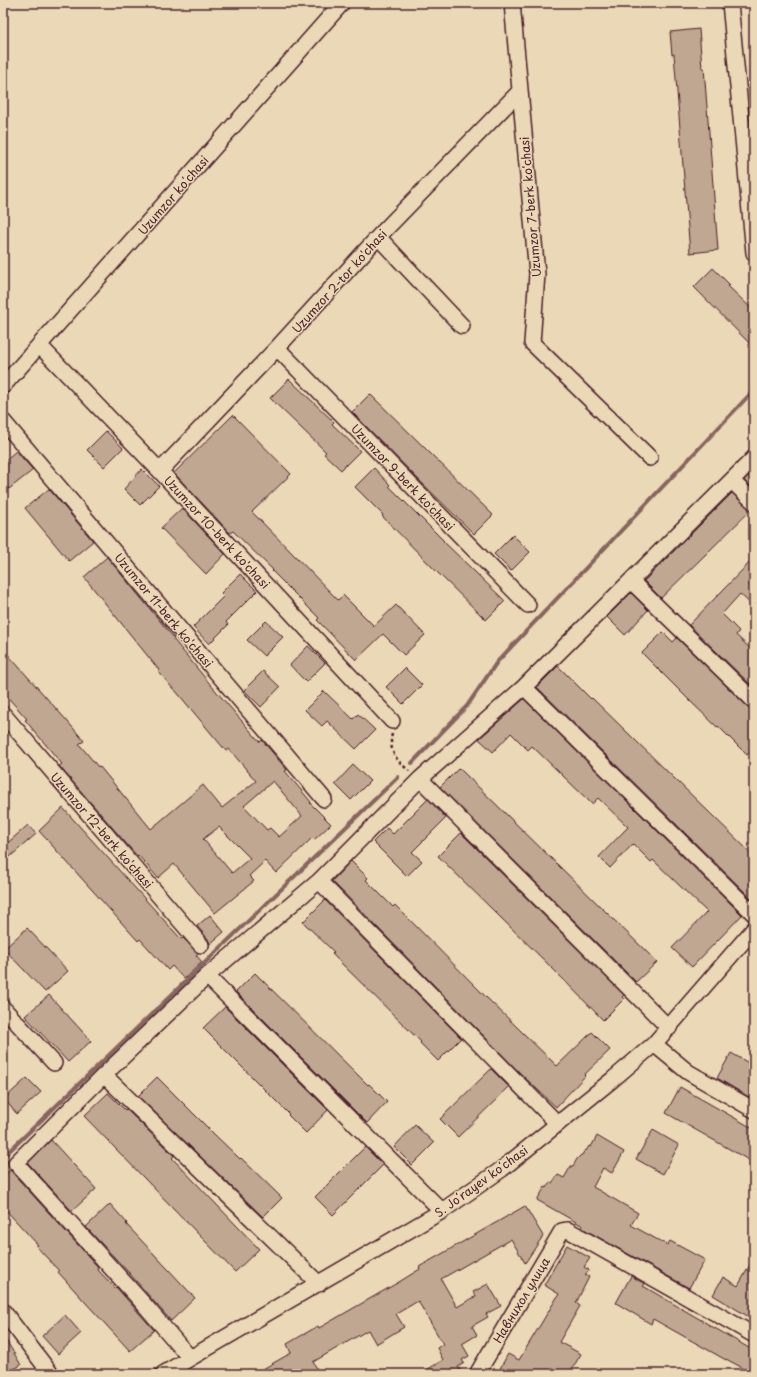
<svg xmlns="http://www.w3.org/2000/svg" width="757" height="1377" font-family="'Playpen Sans',sans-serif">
  <rect width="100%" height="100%" fill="#ead8b6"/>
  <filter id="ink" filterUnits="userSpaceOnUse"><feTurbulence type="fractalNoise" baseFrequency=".025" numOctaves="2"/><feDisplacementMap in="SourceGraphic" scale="8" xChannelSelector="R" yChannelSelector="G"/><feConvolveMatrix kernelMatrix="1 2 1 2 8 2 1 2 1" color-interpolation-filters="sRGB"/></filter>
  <g filter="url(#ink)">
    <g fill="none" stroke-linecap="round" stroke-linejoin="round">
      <path stroke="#87655f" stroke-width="4" d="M412,763L467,706L497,662L754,390
        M3,1157L398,777"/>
    </g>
    <path fill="#c0a791" stroke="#4a1f2b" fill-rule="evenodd" d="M699,29L702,68H704L718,250L690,253L674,54L672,55L670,32Z
      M713,268L730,285L728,286L754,311V348L694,287Z
      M289,379L334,422L332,424L360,451L341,470L324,454L326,452L270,398Z
      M370,394L493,515L474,534L419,480L352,412Z
      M233,415L291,474L252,512L338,600L343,595L374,626L396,605L425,635L404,655L383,634L356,660L317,620L319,618L272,571L273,570L233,531L230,533L174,473Z
      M106,431L123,448L104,467L87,450Z
      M16,451L33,470L9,489L3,482V462Z
      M374,468L390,485L389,486L444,541H443L505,601L486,620L438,573L382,516L383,515L355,487Z
      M142,469L159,486L140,505L124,489Z
      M754,471V490L744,480Z
      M49,489L93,541L69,561L25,508Z
      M732,493L751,510L661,598L644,581Z
      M182,508L225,554L206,574L161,528Z
      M513,535L530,552L511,571L494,554Z
      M107,557L174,638L173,639L210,684L260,742L262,740L287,770L285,771L311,802L310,803L331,824L314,840L312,838L276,873L265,861L249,876L254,881L215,913L174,864L158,878L138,855L137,856L59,766L62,764L25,720L27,719L3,692V649L68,722L84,741L79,744L99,768L100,767L151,829L203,785L222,808L256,781L229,749L226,751L175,690H174L158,671L159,670L84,577ZM273,781L302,816L279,837L270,828L267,830L244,806ZM219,827L250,858L232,873L203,839Z
      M754,558V575L747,583L754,590V607L740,594L722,614L739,631L736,635L754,652V688L689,625Z
      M240,574L257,591L226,622L228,625L209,644L193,627L224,596L221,593Z
      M631,593L648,610L625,635L607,617Z
      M266,621L283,637L264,656L247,640Z
      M663,632L673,642L677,638L748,707L754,710V748L747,755L718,726L717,727L688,699L642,653Z
      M308,646L325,663L306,682L290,665Z
      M558,666L591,699L592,698L754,856V901L537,687Z
      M405,668L422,685L403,704L386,687Z
      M263,671L280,687L261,707L244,690Z
      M324,691L353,719L358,714L375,730L356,749L327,721L322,726L305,710Z
      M524,699L742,915L692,967L672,948L707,912L653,860L651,862L633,844L610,868L599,857L628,827L598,798L592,804L532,746L528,750L511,733L493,752L479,739Z
      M353,765L370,781L351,800L335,784Z
      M459,768L657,962L636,982L440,787Z
      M428,799L446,818L412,852L422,861L407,876L373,842L387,828L393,834Z
      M63,808L181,939L183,938L198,953L196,955L202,962L184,979L172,966L168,970L140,939L138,941L39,831Z
      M28,825L36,834L3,863V847Z
      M461,833L624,995L622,997L624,999L603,1020L555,971L438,856Z
      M351,861L368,878L366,880L393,907L395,905L487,998L557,1066L592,1032L610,1050L584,1075L585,1076L556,1107L521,1074L332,881Z
      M325,900L461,1038L438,1061L420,1043L421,1042L332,954L334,952L303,922Z
      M210,915L224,932L210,944L208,939L197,926Z
      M27,928L68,971L45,992L4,949Z
      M255,973L368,1085L369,1084L387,1102L367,1123L236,992Z
      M49,995L91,1041L68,1062L25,1016Z
      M225,1007L328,1110L306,1133L288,1115L289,1114L203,1028Z
      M731,1053L754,1066V1100L717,1078Z
      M491,1069L509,1087L458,1137L440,1119Z
      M157,1077L214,1134L240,1159L241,1158L282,1198L263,1217L138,1096Z
      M27,1078L41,1092L17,1114L4,1099Z
      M680,1087L754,1129V1163L666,1113Z
      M108,1093L125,1110L126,1109L174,1156L172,1158L259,1249L235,1272L84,1116Z
      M415,1125L434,1143L412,1165L394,1147Z
      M653,1130L679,1145L663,1174L636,1159Z
      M597,1136L624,1152L612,1173L603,1168L593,1187L638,1213L631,1225L667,1245L670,1241L705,1260L689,1288L582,1228L583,1226L537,1200L545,1187L547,1188L550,1182L552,1183L558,1175L564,1178L571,1166H573L577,1159L581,1155H582L585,1150L586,1151L589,1146L591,1147Z
      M51,1140L96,1189L72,1211L28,1163Z
      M365,1147L383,1165L333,1215L315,1197Z
      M10,1170L98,1267L97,1269L115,1288L116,1287L154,1330L130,1351L85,1302L58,1272L59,1271L36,1246L38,1245L3,1207V1177Z
      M110,1204L127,1223L126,1224L195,1298L171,1321L130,1274L86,1227Z
      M525,1206L543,1236L525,1263L511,1239L441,1279L457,1307L476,1296L473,1292L488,1284L501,1306L486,1314L488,1317L472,1326L477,1335L462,1344L469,1356L462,1360L464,1363L458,1367L463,1374H420L443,1360L437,1348L443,1344L418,1301L396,1314L404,1327L376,1344L368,1330L313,1362L320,1374H254L291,1353L287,1344L318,1326L319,1328L399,1282L420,1269L419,1267Z
      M567,1245L590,1258L584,1267L589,1270L585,1275L589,1277L576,1303L580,1306L559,1342L581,1354L569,1374H497L508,1354L519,1360L559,1294L544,1285Z
      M754,1258V1320L713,1295L723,1277L738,1286Z
      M631,1276L645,1284L643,1286L754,1351V1374L726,1359V1360L653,1319L651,1324L616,1303Z
      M65,1315L81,1333L58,1354L42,1336Z
      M3,1335L21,1365L5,1374H3Z"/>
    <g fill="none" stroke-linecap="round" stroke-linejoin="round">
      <g stroke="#4a1f2b" stroke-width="18">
        <path id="minor" d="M512,3L537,274L532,343L650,458
          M730,3L754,253
          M378,237L462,326
          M40,346L160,471L392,721
          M277,348L528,605
          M3,386L342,3
          M3,421L324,799
          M160,471L277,348L378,237L519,92
          M732,481L754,502
          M631,581L754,701
          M524,687L754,914
          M3,714L201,945
          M420,779L669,1028
          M319,881L558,1124
          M207,976L442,1211
          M3,1008L54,1063
          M654,1044L688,1072L754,1110
          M104,1075L319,1284
          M3,1311L51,1374
          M190,1358L142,1302L16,1163L104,1075L207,976L319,881L420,779L524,687L754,458
          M163,1374L442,1211L502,1169L612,1080L654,1044L754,929
          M477,1374L560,1234L562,1231L568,1230L754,1335"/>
      </g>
      <path stroke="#4a1f2b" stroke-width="2.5" stroke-dasharray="3 3" stroke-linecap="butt" d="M392,734C388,750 397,762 410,771"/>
      <use href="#minor" stroke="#ead8b6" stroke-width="15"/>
    </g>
  </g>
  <g text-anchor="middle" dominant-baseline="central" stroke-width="3" stroke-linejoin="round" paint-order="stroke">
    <g font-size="12" fill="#4a1f2b" stroke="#ead8b6">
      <text transform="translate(173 195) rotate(-49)">Uzumzor koʻchasi</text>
      <text transform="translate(530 207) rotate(-95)">Uzumzor 7-berk ko'chasi</text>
      <text transform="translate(339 281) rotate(-48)">Uzumzor 2-tor ko'chasi</text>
      <text transform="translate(403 477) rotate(46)">Uzumzor 9-berk ko'chasi</text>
      <text transform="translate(217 532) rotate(47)">Uzumzor 10-berk ko'chasi</text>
      <text transform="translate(164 610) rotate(50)">Uzumzor 11-berk ko'chasi</text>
      <text transform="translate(102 830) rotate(49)">Uzumzor 12-berk ko'chasi</text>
      <text transform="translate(481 1181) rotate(-36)">S. Joʻrayev koʻchasi</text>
      <text transform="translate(521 1300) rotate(-59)">Навнихол улица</text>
    </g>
  </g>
  <rect width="757" height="1377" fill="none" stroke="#ead8b6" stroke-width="16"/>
  <rect x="8" y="8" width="741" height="1361" fill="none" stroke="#4a1f2b" stroke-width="1.5" filter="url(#ink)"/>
</svg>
